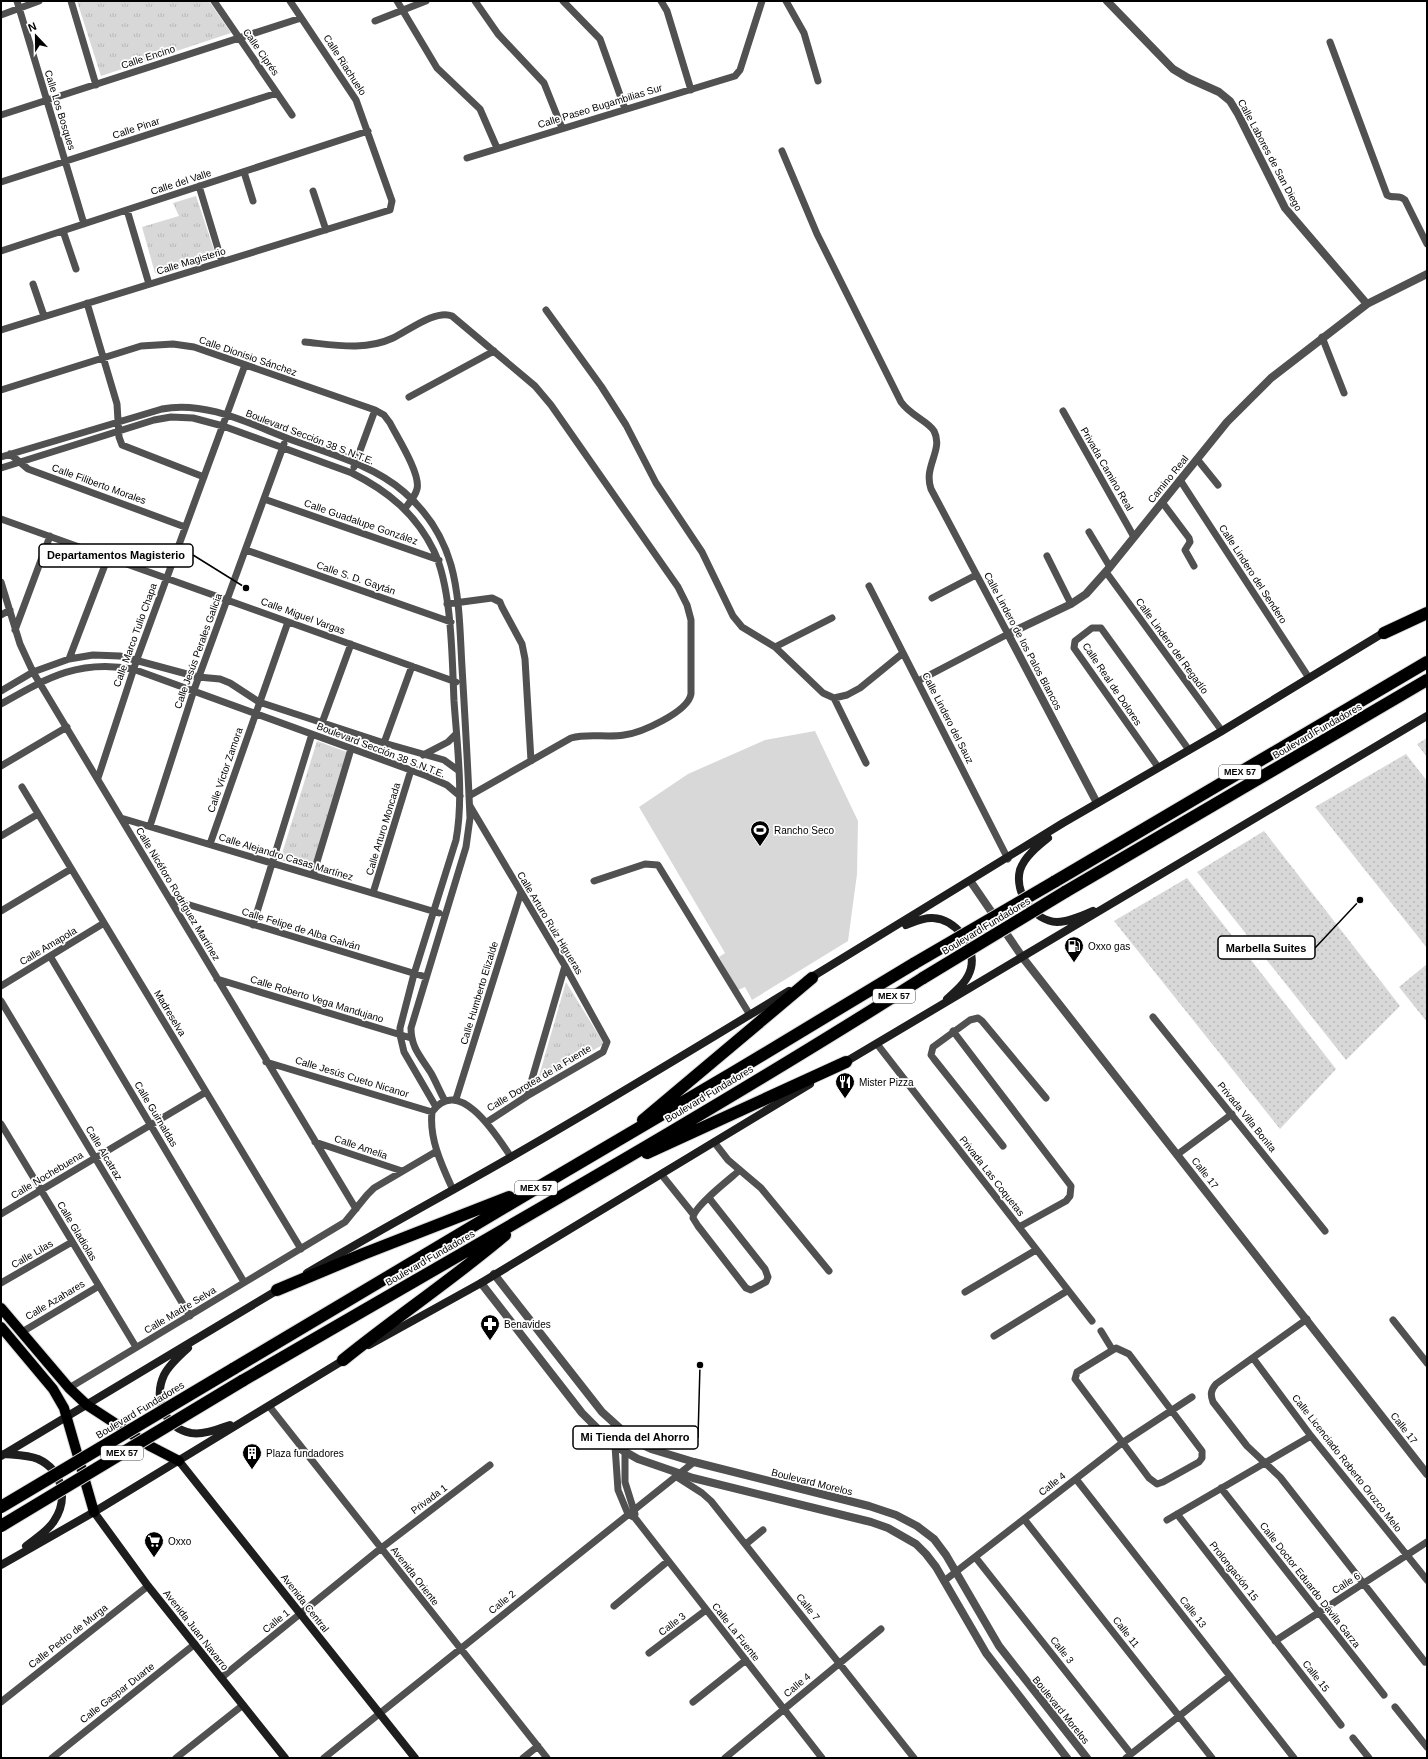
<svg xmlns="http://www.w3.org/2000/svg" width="1428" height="1759" font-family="Arial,sans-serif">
  <defs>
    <pattern id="grass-dots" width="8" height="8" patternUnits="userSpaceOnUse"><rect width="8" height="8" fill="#d8d8d8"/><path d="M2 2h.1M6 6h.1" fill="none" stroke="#b8b8b8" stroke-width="1.8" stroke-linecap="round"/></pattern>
    <pattern id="park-tufts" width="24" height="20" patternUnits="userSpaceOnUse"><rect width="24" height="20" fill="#d8d8d8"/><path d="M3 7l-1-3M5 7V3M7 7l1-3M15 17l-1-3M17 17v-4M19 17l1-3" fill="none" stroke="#b8b8b8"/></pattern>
  </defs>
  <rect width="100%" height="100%" fill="#fff"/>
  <path fill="url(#grass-dots)" d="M1427,738V757L1417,744Z
    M1406,754L1427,781V948L1315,807Z
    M1264,831L1400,1006L1346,1060L1197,872Z
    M1187,878L1336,1069L1280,1129L1114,921Z
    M1427,964V1022L1399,987Z"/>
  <path fill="url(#park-tufts)" d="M77,1H209L231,33L101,76Z
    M196,196L216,256L155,273L142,227L179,216L173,203Z
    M317,741L347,752L312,869L280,860Z
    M566,982L604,1044L537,1083Z"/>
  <path fill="#d8d8d8" d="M815,731L858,821L857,874L848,941L752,1000L745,987L738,990L719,957L725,953L639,807L688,774L765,740Z"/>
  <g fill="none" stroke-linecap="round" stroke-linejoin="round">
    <g stroke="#dbdbdb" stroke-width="12">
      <path id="primary" d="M1,1308L69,1388L87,1405L150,1446L179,1461
        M1,1327L53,1389L64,1408L94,1512"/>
    </g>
    <g stroke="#dbdbdb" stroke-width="14">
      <path id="motorway" d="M1384,633L1427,613
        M1054,882L1427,662
        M1065,892L1427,680
        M643,1120L812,978
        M647,1153L846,1062
        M277,1290L363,1254L509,1197
        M343,1360C396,1317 453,1279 505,1235
        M233,1369L542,1185L734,1072L915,963
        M242,1381C470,1248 701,1119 923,978"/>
    </g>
    <path stroke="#515151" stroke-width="7" d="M17,1L84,224
      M71,1L96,85
      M214,1L292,115
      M397,1L437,68L480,109L497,148
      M475,1L498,34L544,83L562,128
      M563,1L600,39L625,109
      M661,1L667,11L691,90
      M786,1L804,33L818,81
      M1,15L39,1
      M375,21L426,1
      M1330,42L1387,195C1393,199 1399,194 1405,200L1427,244
      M1,115L301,18
      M782,151L817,234L901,402C911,416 928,421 934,431C944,450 923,466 931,489L1008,634L918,681
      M467,158L735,76L740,70L762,1
      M244,172L253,201
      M1,182L277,93
      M199,186L222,262
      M313,191L326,230
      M127,210L149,284
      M63,231L76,269
      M1,251L368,131
      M33,284L44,316
      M87,303L117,404L119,437L122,445L204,477
      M546,310L601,386L626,425L656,483L702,552L733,616L742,627L775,647L823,693L834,698L847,695L860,688L903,653
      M1,330L390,210L392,201L356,100L290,1
      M1322,337L1344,393
      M305,342C335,345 365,351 393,338C408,331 436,309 452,316L535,386L551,405L678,587L687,605L691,620V694C688,712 641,733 624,735C606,738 589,733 571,738L469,796
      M1,390L141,346L173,344L194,347L375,410L384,415L390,423C397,437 421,474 417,489C415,497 410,502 405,508
      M409,397L494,351
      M1063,411L1134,537
      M10,454L28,469L185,527
      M1,457L162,409C206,400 252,425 292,440C330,454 373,465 404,492C426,511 443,537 451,565C460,597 460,634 462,667C465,718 468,768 470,818L466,847L411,1028C411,1048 421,1057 431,1073C436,1082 440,1092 445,1101
      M1197,459L1218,485
      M354,467L375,410
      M1,468L154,420L171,417L193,418L223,426L352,473C388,491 416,514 434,551C452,589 452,658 454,701C457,744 464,798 456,840L414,974L400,1028V1035L404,1052L436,1107
      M1180,480L1309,678
      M264,499L439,560
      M1162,502L1189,538L1190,542L1185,550L1194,566
      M1,519L456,682
      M1089,532L1110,567
      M246,550L451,622
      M1047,556L1071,604
      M1106,572L1222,731
      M1,582L20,644L33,672L356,1209
      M869,586L1008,859
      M932,598L976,575
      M447,604L492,598L500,602L502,607L522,644L525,659L531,761
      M1,615L10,610
      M15,630L50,536
      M775,647L832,618
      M69,659L108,557
      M1,691L33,672L69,659L93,655L120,656L198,677L220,679L230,683L259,702L384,743L444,760L459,771
      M834,698L866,763
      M1,704C47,678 78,659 133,669L427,776L447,785L460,796
      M322,723L351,644
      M384,743L412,666
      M423,755L448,742L456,734
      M1,766L67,727
      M1158,767L1074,648L1075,641L1092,628H1101L1189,750
      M98,778L137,659L245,365
      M22,787L301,1249
      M470,806L565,966L607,1042L603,1052L527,1096L487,1122
      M121,818L439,913
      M150,826L194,690L284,444
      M1,836L38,814
      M210,844L288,622
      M313,875L351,749
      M594,881L645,864L658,865L750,1015
      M373,893L411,770
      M170,899L426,977
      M1,911L71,869
      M253,925L312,734
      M50,956L244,1282
      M217,979L411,1038
      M1,986L104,923
      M1,1001L190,1316
      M1153,1017L1325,1231
      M953,1031L1071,1186L1070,1196L1066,1201L1019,1227
      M877,1044L1092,1321
      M266,1062L432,1112
      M527,1096L565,966
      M456,1099L521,892
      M1,1124L136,1347
      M315,1142L402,1171
      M714,1142L728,1160L761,1188L829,1271
      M1003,1146L934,1059L931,1055L933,1047L970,1020L978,1018L982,1021L1046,1098
      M1178,1154L1232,1114
      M661,1174L693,1214
      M453,1190C442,1166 429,1139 432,1112C459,1074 497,1136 511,1157
      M709,1198L765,1269L768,1277L766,1282L751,1290L746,1288L698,1226L693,1218C693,1207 731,1178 740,1170
      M1,1214L206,1092
      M1,1283L72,1242
      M965,1292L1036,1250
      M1307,1319L1216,1384C1211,1390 1210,1394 1213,1402L1247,1446L1280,1477L1425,1662
      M1393,1320L1427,1363
      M1101,1331L1112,1349
      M22,1332L99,1286
      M994,1336L1067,1291
      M1116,1348L1129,1354L1202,1451V1458L1199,1462L1163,1482L1157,1484L1149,1478L1075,1379L1077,1372Z
      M1253,1358L1311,1436L1427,1580
      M69,1388L345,1222L367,1195L374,1188L437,1151
      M269,1406L547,1758
      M615,1446L618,1490L628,1514L635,1518L822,1758
      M625,1452V1482L635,1514
      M677,1477L702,1493L711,1501L914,1758
      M1076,1479L1294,1758
      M1221,1488L1384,1695
      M1177,1514L1341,1725
      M1024,1519L1212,1758
      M1167,1520L1311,1436
      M746,1544L763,1530
      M976,1558L1131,1754
      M944,1581L1122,1443L1192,1397
      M614,1606L668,1561
      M1275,1641L1427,1542
      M649,1653L706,1610
      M221,1678L380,1549L490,1465
      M1,1702L148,1586
      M693,1702L746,1660
      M1395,1707L1427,1747
      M1353,1738L1369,1758
      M52,1758L195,1644
      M176,1758L243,1705
      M324,1758L694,1462
      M523,1758L538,1746
      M725,1758L881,1629
      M1126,1758L1230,1676"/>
    <path stroke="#515151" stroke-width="8" d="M1107,1L1173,69L1188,78L1219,92L1230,101L1238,114L1285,208L1367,304
      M1097,803L1008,634L1071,604L1086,594L1110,567L1227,422L1271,378L1367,304L1427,274
      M971,882L1023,958L1427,1474
      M494,1274L602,1412L634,1441L651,1449L694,1462L869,1506L896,1515L917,1526L934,1539L946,1555L999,1646L1087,1758
      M481,1283L582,1413L615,1446L638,1459L693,1478L871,1522L888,1528L916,1544L926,1554L936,1567L986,1653L1067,1758"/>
    <path stroke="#1e1e1e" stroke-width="8" d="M1048,838C1038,846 1024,857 1020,870C1014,893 1034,921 1057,922C1069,922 1082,916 1093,911
      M906,925C914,922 924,917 933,918C955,919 976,945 971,968C968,981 957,990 947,999
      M807,980L1063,823L1222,731L1388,630
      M842,1064L1427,716
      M307,1273C374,1233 443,1196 511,1157C605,1103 697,1047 789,991
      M369,1345L481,1283L810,1084
      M188,1348C179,1356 169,1365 164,1375C153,1399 165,1428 191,1433C204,1435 218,1429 230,1425
      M4,1454C15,1455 28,1455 38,1459C62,1470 69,1499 54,1521C48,1531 36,1538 26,1546
      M1,1456L281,1288
      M179,1461L415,1758
      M94,1512L148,1586L285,1758
      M1,1565L94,1512L347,1358"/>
    <use href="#primary" stroke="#000" stroke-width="10"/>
    <use href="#motorway" stroke="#000" stroke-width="12"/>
    <g stroke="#dbdbdb" stroke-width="14" stroke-linecap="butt">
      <path id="motorway-bridge" d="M915,963L1054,882
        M923,978L1065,892
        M1,1507L233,1369
        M1,1526L242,1381"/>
    </g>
    <use href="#motorway-bridge" stroke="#000" stroke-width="12"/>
  </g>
  <defs>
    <g id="stadium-pin" transform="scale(1)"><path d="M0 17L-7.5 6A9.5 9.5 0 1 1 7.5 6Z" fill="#000" stroke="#fff"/><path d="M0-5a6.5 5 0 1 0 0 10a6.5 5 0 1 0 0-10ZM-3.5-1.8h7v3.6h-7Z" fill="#fff"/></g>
    <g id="fuel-pin" transform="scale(1)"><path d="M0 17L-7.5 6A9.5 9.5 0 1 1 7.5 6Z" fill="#000" stroke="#fff"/><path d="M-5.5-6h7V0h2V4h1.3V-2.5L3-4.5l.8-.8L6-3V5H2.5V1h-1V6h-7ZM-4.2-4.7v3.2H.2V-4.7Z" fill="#fff"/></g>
    <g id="restaurant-pin" transform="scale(1)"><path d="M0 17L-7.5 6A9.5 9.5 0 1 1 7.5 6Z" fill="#000" stroke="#fff"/><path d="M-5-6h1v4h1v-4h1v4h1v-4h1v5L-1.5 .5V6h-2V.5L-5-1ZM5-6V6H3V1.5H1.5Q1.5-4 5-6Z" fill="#fff"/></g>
    <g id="pharmacy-pin" transform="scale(1)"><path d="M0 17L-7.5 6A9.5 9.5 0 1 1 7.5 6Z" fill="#000" stroke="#fff"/><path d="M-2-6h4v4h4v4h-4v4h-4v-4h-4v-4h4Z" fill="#fff"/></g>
    <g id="building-pin" transform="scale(1)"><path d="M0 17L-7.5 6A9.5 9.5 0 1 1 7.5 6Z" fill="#000" stroke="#fff"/><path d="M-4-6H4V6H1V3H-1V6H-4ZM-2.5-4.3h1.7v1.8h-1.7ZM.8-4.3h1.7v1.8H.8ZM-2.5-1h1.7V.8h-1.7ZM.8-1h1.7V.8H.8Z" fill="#fff"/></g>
    <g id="supermarket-pin" transform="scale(1)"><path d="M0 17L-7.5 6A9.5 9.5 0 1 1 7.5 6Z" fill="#000" stroke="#fff"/><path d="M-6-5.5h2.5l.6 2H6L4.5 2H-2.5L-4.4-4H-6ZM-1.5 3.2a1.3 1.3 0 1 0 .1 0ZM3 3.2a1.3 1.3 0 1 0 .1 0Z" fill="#fff"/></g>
  </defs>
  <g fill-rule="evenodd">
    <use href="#stadium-pin" x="760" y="830"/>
    <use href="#fuel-pin" x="1074" y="946"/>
    <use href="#restaurant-pin" x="845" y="1082"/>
    <use href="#pharmacy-pin" x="490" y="1324"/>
    <use href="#building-pin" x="252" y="1453"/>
    <use href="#supermarket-pin" x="154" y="1541"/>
  </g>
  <g text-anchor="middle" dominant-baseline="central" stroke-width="3.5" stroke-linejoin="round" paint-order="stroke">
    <g fill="#fff" stroke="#4c4c4c" stroke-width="1">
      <rect x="1219" y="765" width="42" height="14" rx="3"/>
      <rect x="873" y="989" width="42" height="14" rx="3"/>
      <rect x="515" y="1181" width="42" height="14" rx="3"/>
      <rect x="101" y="1446" width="42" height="14" rx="3"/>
    </g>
    <g font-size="9" font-weight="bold" fill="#000">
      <text x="1240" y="772">MEX 57</text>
      <text x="894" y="996">MEX 57</text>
      <text x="536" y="1188">MEX 57</text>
      <text x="122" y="1453">MEX 57</text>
    </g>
    <g font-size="10" fill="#000" stroke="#fff">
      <text transform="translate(261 52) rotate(55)">Calle Ciprés</text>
      <text transform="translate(148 57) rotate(-18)">Calle Encino</text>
      <text transform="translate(345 65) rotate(57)">Calle Riachuelo</text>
      <text transform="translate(600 106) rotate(-17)">Calle Paseo Bugambilias Sur</text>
      <text transform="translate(60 110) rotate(73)">Calle Los Bosques</text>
      <text transform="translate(136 128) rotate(-18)">Calle Pinar</text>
      <text transform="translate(1270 155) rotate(62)">Calle Labores de San Diego</text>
      <text transform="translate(181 182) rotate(-18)">Calle del Valle</text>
      <text transform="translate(191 261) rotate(-17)">Calle Magisterio</text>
      <text transform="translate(248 356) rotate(19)">Calle Dionisio Sánchez</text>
      <text transform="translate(310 437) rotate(21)">Boulevard Sección 38 S.N.T.E.</text>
      <text transform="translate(1107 469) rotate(60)">Privada Camino Real</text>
      <text transform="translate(1168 479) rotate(-51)">Camino Real</text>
      <text transform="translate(99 484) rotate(20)">Calle Filiberto Morales</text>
      <text transform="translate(361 522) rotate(19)">Calle Guadalupe González</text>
      <text transform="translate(1253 574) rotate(57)">Calle Lindero del Sendero</text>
      <text transform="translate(356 578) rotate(19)">Calle S. D. Gaytán</text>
      <text transform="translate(303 616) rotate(20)">Calle Miguel Vargas</text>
      <text transform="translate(135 635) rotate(-70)">Calle Marco Tulio Chapa</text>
      <text transform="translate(1023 641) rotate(62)">Calle Lindero de los Palos Blancos</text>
      <text transform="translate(1172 646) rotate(54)">Calle Lindero del Regadío</text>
      <text transform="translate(198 651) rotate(-70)">Calle Jesús Perales Galicia</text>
      <text transform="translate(1112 684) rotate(56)">Calle Real de Dolores</text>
      <text transform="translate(948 718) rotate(63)">Calle Lindero del Sauz</text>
      <text transform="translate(1317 731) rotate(-30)">Boulevard Fundadores</text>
      <text transform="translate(381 750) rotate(21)">Boulevard Sección 38 S.N.T.E.</text>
      <text transform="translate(225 770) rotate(-71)">Calle Víctor Zamora</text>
      <text transform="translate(383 829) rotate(-73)">Calle Arturo Moncada</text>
      <text transform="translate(286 857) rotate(17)">Calle Alejandro Casas Martínez</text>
      <text transform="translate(178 894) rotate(59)">Calle Nicéforo Rodríguez Martínez</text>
      <text transform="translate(550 923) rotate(59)">Calle Arturo Ruiz Higueras</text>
      <text transform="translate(986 926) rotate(-31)">Boulevard Fundadores</text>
      <text transform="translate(301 929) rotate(17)">Calle Felipe de Alba Galván</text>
      <text transform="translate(48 946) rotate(-31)">Calle Amapola</text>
      <text transform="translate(479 993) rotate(-73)">Calle Humberto Elizalde</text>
      <text transform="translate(317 999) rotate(17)">Calle Roberto Vega Mandujano</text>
      <text transform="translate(170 1013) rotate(59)">Madreselva</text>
      <text transform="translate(352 1077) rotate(17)">Calle Jesús Cueto Nicanor</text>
      <text transform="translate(539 1078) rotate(-31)">Calle Dorotea de la Fuente</text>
      <text transform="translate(709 1094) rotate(-31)">Boulevard Fundadores</text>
      <text transform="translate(156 1114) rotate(59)">Calle Guirnaldas</text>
      <text transform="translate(1247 1117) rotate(51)">Privada Villa Bonita</text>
      <text transform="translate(361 1147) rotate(19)">Calle Amelia</text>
      <text transform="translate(104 1153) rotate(59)">Calle Alcatraz</text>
      <text transform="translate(1205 1173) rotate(52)">Calle 17</text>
      <text transform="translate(47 1175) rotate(-31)">Calle Nochebuena</text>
      <text transform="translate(992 1176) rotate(52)">Privada Las Coquetas</text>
      <text transform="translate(77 1231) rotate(59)">Calle Gladiolas</text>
      <text transform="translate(32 1254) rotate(-30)">Calle Lilas</text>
      <text transform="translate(430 1258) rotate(-30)">Boulevard Fundadores</text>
      <text transform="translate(55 1300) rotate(-31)">Calle Azahares</text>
      <text transform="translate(180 1310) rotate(-31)">Calle Madre Selva</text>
      <text transform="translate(140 1410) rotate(-31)">Boulevard Fundadores</text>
      <text transform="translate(1404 1428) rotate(52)">Calle 17</text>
      <text transform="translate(1347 1463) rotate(52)">Calle Licenciado Roberto Orozco Melo</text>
      <text transform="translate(812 1482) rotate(14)">Boulevard Morelos</text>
      <text transform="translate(1052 1484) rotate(-38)">Calle 4</text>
      <text transform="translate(429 1499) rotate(-37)">Privada 1</text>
      <text transform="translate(1234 1571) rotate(52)">Prolongación 15</text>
      <text transform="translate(415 1576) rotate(52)">Avenida Oriente</text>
      <text transform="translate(1346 1583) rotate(-32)">Calle 6</text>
      <text transform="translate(1310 1585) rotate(52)">Calle Doctor Eduardo Dávila Garza</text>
      <text transform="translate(502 1602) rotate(-39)">Calle 2</text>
      <text transform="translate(305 1603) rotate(52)">Avenida Central</text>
      <text transform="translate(808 1607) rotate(52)">Calle 7</text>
      <text transform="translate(1193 1612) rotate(52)">Calle 13</text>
      <text transform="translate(276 1621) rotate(-39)">Calle 1</text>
      <text transform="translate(672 1624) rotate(-37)">Calle 3</text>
      <text transform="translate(196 1630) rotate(52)">Avenida Juan Navarro</text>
      <text transform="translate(736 1632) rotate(52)">Calle La Fuente</text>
      <text transform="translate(1126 1632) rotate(52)">Calle 11</text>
      <text transform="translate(68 1636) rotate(-38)">Calle Pedro de Murga</text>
      <text transform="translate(1062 1650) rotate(52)">Calle 3</text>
      <text transform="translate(1316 1676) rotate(52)">Calle 15</text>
      <text transform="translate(797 1685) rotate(-40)">Calle 4</text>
      <text transform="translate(117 1693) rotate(-38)">Calle Gaspar Duarte</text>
      <text transform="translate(1061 1710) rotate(51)">Boulevard Morelos</text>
    </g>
    <g font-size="10" fill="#000" stroke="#fff" text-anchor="start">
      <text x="774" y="830">Rancho Seco</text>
      <text x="1088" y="946">Oxxo gas</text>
      <text x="859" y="1082">Mister Pizza</text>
      <text x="504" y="1324">Benavides</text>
      <text x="266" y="1453">Plaza fundadores</text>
      <text x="168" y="1541">Oxxo</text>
    </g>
  </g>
  <path fill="none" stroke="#000" stroke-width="1.5" d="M246 588L193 555M1360 900L1315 948M700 1365L698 1438"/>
  <g fill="#000" stroke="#fff" stroke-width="1.5">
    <circle cx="246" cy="588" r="4"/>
    <circle cx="1360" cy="900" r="4"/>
    <circle cx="700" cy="1365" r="4"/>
  </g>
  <g fill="#fff" stroke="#000" stroke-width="1.5">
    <rect x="39" y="544" width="154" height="23" rx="4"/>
    <rect x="1218" y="936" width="97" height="23" rx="4"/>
    <rect x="573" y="1426" width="125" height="23" rx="4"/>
  </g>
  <g font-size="11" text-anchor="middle" font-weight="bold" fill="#000">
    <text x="116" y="559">Departamentos Magisterio</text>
    <text x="1266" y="952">Marbella Suites</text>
    <text x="635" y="1441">Mi Tienda del Ahorro</text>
  </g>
  <rect width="1428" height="1759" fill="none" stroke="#000000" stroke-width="4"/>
  <g transform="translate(36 36) rotate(338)" stroke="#ffffff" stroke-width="3" paint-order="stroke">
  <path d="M0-3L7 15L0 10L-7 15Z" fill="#000000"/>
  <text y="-6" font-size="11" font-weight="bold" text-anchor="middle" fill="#000000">N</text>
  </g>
</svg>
